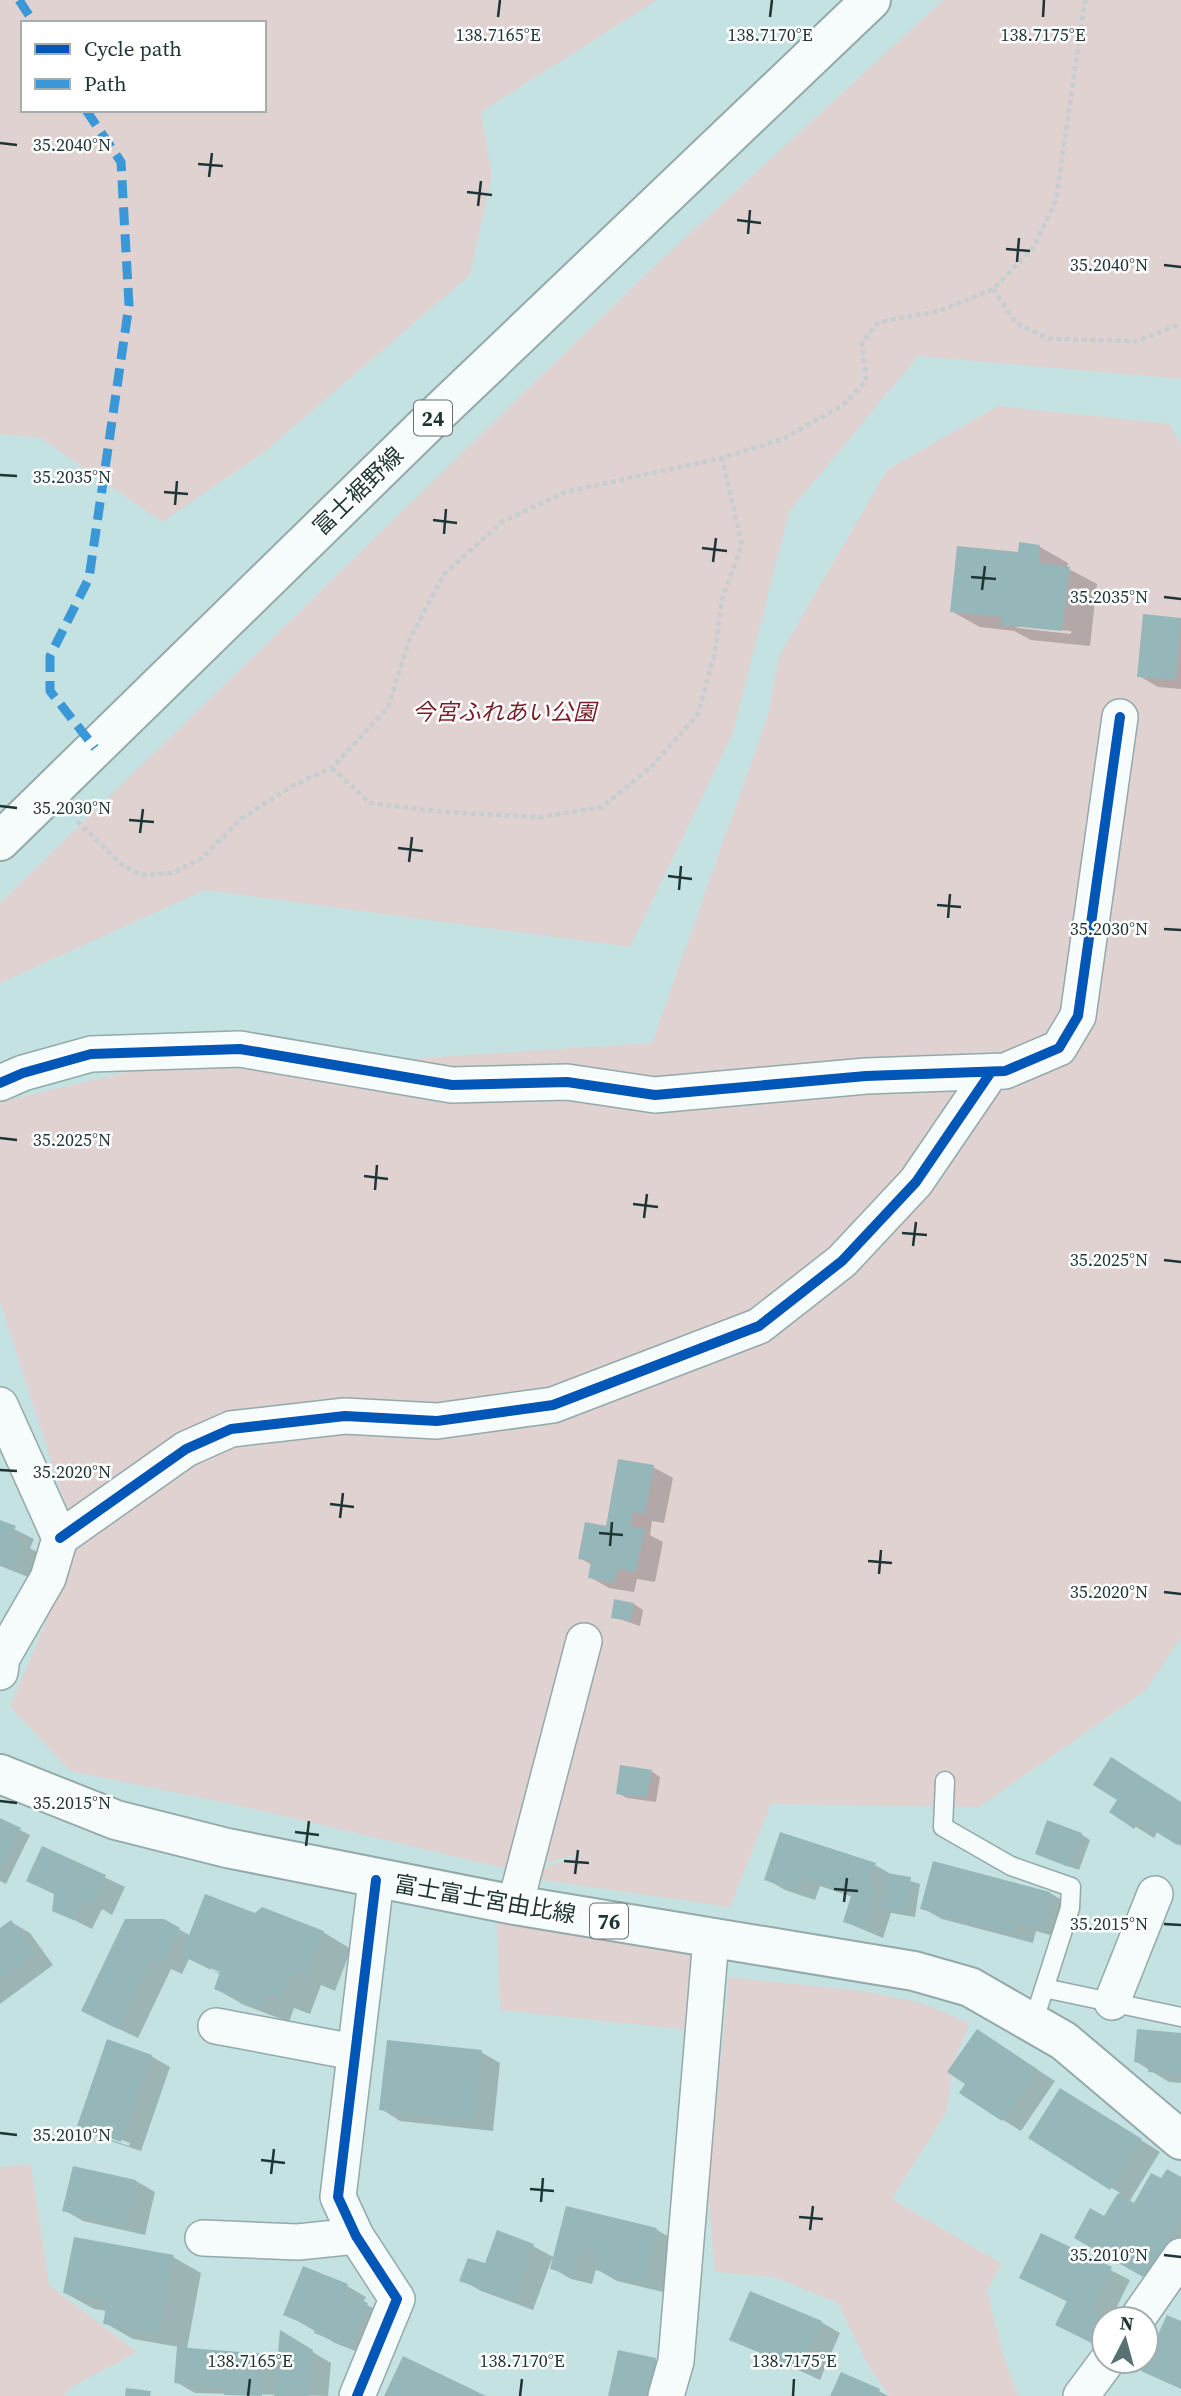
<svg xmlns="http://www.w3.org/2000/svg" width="1181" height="2396" font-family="'Source Serif 4','Noto Sans JP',serif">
  <rect width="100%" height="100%" fill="#c5e2e3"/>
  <path fill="#e0d2d1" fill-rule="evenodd" d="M0,0H657L481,112L492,175L470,275L263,453L162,522L41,438L0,434ZM23,23H264V110H23Z
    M943,0H1181V379L918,356L789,512L733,733L630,947L205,890L0,983V903L647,273Z
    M998,406L1170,424L1181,446V1637L1145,1691L979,1807L771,1804L730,1907L522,1877L590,1851L516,1871L246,1807L70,1771L10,1707L78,1545L0,1301V1102L140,1069L281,1067L652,1043L768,715L779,656L887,470Z
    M497,1918L697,1953L689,2030L500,2010Z
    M729,1977L862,1991L922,2003L970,2023L955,2059L947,2111L892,2199L1002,2264L987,2290L1002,2351L1018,2396H889L866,2362L838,2303L774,2277L715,2272L708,2193Z
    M31,2164L49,2285L137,2352L70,2388L63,2396H0V2167Z"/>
  <path fill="#0003" fill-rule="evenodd" d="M1040,547L1068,563L1067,568L1097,584L1090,646L1031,640L1014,631L980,627L951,611L1019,554ZM1014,625L1071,631V634L1018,628Z
    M1145,616L1181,620V689L1158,687L1139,676Z
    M653,1467L673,1478L664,1523L652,1521L650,1535L663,1542L655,1582L637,1579L634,1592L609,1588L590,1577L592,1565L580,1558Z
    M0,1522L34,1539L30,1548L41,1554L31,1578L0,1566Z
    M634,1604L643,1610L640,1626L613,1617Z
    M651,1771L660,1777L656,1802L627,1798L618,1793Z
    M1181,1802V1846L1158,1831L1154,1838L1112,1812Z
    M0,1820L30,1835L6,1884L0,1881Z
    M1081,1834L1090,1840L1079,1870L1046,1858Z
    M43,1848L125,1887L112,1915L102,1909L92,1929L54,1910L56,1895L28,1880Z
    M875,1865L894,1876L920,1884L915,1917L891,1913L883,1938L845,1922L853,1897L820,1886L815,1900L785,1890L766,1879Z
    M1050,1893L1069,1904L1060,1938L1036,1931L1033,1943L942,1919L922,1908Z
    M263,1909L323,1932L351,1949L335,1991L321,1985L310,2014L294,2008L289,2022L244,2005L216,1989L221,1975L189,1959L182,1974L171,1969L138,2038L102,2021L164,1921L191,1936L256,1915ZM211,1966L228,1976L211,1970Z
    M11,1922L30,1933L53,1965L0,2004V1930Z
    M978,2031L1055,2081L1021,2131L1003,2120L968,2084Z
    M1181,2035V2083L1169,2082L1135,2061Z
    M481,2052L500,2063L493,2131L400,2121L381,2109Z
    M151,2056L170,2067L141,2151L98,2137L79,2126ZM97,2131L130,2143L129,2146L97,2135Z
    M1079,2101L1160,2152L1129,2202L1135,2205L1162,2180L1181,2179V2260L1165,2288L1076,2237L1105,2219L1120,2193L1030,2138Z
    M74,2168L136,2181L155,2192L145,2235L83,2221L64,2210Z
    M567,2208L657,2230L676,2241L663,2292L617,2281L596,2269L592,2284L571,2279L552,2268L554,2259H552L533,2310L481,2291L462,2280L486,2266L533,2246L555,2258Z
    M1042,2235L1130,2280L1111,2319H1104V2349L1076,2335L1068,2302L1021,2278Z
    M173,2257L201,2273L187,2349L265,2356L278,2363L281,2333L331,2363L328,2396L195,2393L176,2382L179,2347L133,2339L105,2323L107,2311L94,2309L65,2293Z
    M347,2286L366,2297L363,2303L387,2315L370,2357L335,2343L286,2314Z
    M821,2322L840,2333L820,2380L731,2339Z
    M655,2360L674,2371L669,2396H610Z
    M879,2391L888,2396H832Z"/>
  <path fill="#96b7b9" d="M1019,542L1040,545L1039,563L1070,567L1062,631L1001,625L1002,617L950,612L957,546L1018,552Z
    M1143,614L1181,618L1176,680L1137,677Z
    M618,1459L654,1465L645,1514L633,1512L631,1527L645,1529L636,1572L618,1569L615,1583L588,1578L591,1561L578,1559L585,1522L606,1526Z
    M0,1520L16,1526L11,1536L23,1542L11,1569L0,1564Z
    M614,1599L634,1603L631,1621L611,1618Z
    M1111,1757L1181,1802V1839L1177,1845L1139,1821L1134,1829L1109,1812L1117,1800L1093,1785Z
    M620,1765L652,1770L647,1798L616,1794Z
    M0,1818L21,1828L0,1872Z
    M1047,1820L1082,1833L1069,1867L1035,1854Z
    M780,1832L876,1863L868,1886L876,1889L863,1928L843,1922L852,1893L800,1877L796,1890L764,1880Z
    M42,1846L106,1875L92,1905L82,1900L73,1920L52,1911L54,1894L26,1881Z
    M933,1861L1050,1892L1041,1928L1017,1921L1014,1934L920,1909Z
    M886,1873L911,1877L907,1912L881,1909Z
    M205,1894L255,1913L262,1907L324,1931L306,1976L293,1971L282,1999L265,1993L260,2007L214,1989L220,1972L181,1956Z
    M125,1919H164L180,1928L162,1965L151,1960L118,2029L81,2011Z
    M11,1920L35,1954L0,1979V1928Z
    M977,2029L1037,2069L1002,2121L959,2093L965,2084L947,2072Z
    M1137,2029L1181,2033V2075L1148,2072L1149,2064L1134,2062Z
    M107,2039L152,2055L121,2142L77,2126Z
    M387,2040L482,2050L474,2121L379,2110Z
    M1060,2088L1142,2139L1110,2190L1028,2138Z
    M73,2166L136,2180L126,2225L62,2211Z
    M1167,2169L1181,2177V2216L1145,2278L1074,2238L1090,2208L1104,2216L1118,2193L1134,2203L1151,2173L1161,2178Z
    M566,2206L657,2228L644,2283L596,2270L595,2252L580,2244L573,2275L550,2269Z
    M497,2230L534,2244L514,2300L459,2281L468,2258L485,2263Z
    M1041,2233L1112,2267L1091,2311L1105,2317L1092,2343L1055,2325L1067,2301L1019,2278Z
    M74,2237L174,2255L159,2334L103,2324L107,2301L63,2293Z
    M303,2266L348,2284L344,2293L368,2303L350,2347L314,2333L315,2328L283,2315Z
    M750,2291L822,2321L801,2370L729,2340Z
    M1167,2315L1181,2321V2389L1141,2371Z
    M280,2330L313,2350L309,2396H274Z
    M177,2347L266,2354L262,2396L224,2395L225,2387L174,2383Z
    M618,2350L656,2358L648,2396H608Z
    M403,2356L486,2396H384Z
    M841,2372L880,2389L877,2396H830Z
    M126,2388L151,2391L150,2396H125Z"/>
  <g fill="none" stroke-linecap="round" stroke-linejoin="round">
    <g stroke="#93a9aa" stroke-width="21">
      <path id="lane" d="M945,1781L943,1827L1011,1866L1071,1887L1070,1908L1033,2023
        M1044,1988L1181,2017"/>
    </g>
    <g stroke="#93a9aa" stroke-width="38">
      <path id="street" d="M0,1083L23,1073L91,1054L240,1049L452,1085L567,1082L655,1095L866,1076L1005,1071L1059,1048L1078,1016L1120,717
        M0,1405L60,1538L48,1578L2,1658L0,1672
        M60,1538L186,1449L231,1429L345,1416L437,1421L553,1405L759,1326L842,1261L916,1182L991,1072
        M515,1905L584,1641
        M1112,2002L1155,1894
        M216,2026L354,2052
        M203,2238L298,2242L356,2236
        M1137,2319L1181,2256
        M357,2396L397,2299L356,2236L338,2197L376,1880
        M666,2396L676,2361L711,1938
        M1081,2396L1107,2361"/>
    </g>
    <g stroke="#93a9aa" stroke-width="42">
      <path id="primary" d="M0,841L436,415L871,0
        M0,1774L116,1820L227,1848L515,1905L914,1971L970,1987L1064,2041L1181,2140"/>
    </g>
    <path stroke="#c6cecf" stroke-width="4.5" stroke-dasharray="5 3.5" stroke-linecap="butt" d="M993,289L1016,323L1049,339L1137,341L1181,324
      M332,768L370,803L443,812L540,817L602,807L652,766L698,714L715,652L722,599L742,545L722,458
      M77,821L120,863L141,875L172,873L202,858L242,818L294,785L332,768L388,707L410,638L444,574L502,522L565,492L722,458L783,439L843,405L866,381L862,342L879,322L939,311L993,289L1034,247L1056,200L1085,0"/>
    <use href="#lane" stroke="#f6fbfb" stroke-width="18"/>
    <use href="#street" stroke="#f6fbfb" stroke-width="35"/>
    <use href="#primary" stroke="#f6fbfb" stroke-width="38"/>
    <path stroke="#3a97d8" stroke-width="9" stroke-dasharray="18 9" stroke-linecap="butt" d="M19,0L34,23
      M86,110L121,162L129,305L89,578L50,656V691L95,748"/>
    <g stroke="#fff" stroke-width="15">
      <path id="cycleway" d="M0,1083L23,1073L91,1054L240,1049L452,1085L567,1082L655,1095L866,1076L1005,1071L1059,1048L1078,1016L1120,717
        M60,1538L186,1449L231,1429L345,1416L437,1421L553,1405L759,1326L842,1261L916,1182L991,1072
        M357,2396L397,2299L356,2236L338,2197L376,1880"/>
    </g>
    <use href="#cycleway" stroke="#0057b8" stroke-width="10"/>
  </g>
  <path fill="none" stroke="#1e3435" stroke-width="2.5" d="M498,17L500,0M770,17L772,0M1043,17L1044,0M0,143L17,145M198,164L223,166M209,177L212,153M467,192L492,195M478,206L481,181M737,220L761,223M748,234L750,210M1006,249L1030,251M1017,262L1019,238M1164,265L1181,267M0,475L17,476M164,492L188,494M175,505L177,481M433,520L457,523M444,534L446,509M702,548L727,551M713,562L716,538M971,577L996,579M982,590L985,566M1164,597L1181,599M0,806L17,808M129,820L154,822M140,833L143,809M398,848L423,851M409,862L412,837M668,876L692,879M679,890L681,866M937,905L961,907M948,918L950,894M1164,929L1181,930M0,1138L17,1140M364,1176L388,1179M375,1190L377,1165M633,1204L658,1207M644,1218L647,1194M902,1233L927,1235M913,1246L916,1222M1164,1260L1181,1262M0,1470L17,1471M330,1504L354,1507M340,1518L343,1493M599,1533L623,1535M610,1546L612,1522M868,1561L892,1563M879,1574L881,1550M1164,1592L1181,1594M0,1801L17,1803M295,1832L319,1835M306,1846L309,1821M564,1861L589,1863M575,1874L578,1850M834,1889L858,1891M844,1902L847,1878M1164,1924L1181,1925M0,2133L17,2135M261,2160L285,2163M271,2174L274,2149M530,2189L554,2191M541,2202L543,2178M799,2217L823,2219M810,2230L813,2206M1164,2255L1181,2257M248,2396L250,2379M520,2396L522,2379M793,2396L794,2379"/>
  <g text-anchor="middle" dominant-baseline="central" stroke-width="5" stroke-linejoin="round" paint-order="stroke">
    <g fill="#fff" stroke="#627172" stroke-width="2">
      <rect x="414" y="400.5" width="38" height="35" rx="5"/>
      <rect x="590" y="1903.5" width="38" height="35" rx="5"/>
    </g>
    <g font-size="21" font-weight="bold" fill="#1e3435">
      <text x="433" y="418">24</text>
      <text x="609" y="1921">76</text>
    </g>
    <g font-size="23" fill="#1e3435" stroke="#fff">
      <text transform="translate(358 491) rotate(-44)">富士裾野線</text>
      <text transform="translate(485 1899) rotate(10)">富士富士宮由比線</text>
    </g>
    <g font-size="23" font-style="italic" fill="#7a1d27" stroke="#fff">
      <text x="504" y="712">今宮ふれあい公園</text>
    </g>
  </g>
  <g font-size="18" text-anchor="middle" fill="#1e3435" stroke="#fff" stroke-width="5" stroke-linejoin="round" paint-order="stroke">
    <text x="498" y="41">138.7165°E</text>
    <text x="770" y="41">138.7170°E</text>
    <text x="1043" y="41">138.7175°E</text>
    <text x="72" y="151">35.2040°N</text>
    <text x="1109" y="271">35.2040°N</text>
    <text x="72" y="483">35.2035°N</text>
    <text x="1109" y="603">35.2035°N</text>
    <text x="72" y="814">35.2030°N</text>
    <text x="1109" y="935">35.2030°N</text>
    <text x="72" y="1146">35.2025°N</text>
    <text x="1109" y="1266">35.2025°N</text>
    <text x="72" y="1478">35.2020°N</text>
    <text x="1109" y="1598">35.2020°N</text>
    <text x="72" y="1809">35.2015°N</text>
    <text x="1109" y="1930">35.2015°N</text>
    <text x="72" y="2141">35.2010°N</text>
    <text x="1109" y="2261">35.2010°N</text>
    <text x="250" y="2367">138.7165°E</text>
    <text x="522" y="2367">138.7170°E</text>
    <text x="794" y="2367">138.7175°E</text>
  </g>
  <rect x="21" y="21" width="245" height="91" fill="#ffffff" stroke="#a5aeae" stroke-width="2"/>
  <rect x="35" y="44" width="35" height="10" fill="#0057b8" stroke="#a5aeae" stroke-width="2"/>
  <text x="84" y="56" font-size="21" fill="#1e3435">Cycle path</text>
  <rect x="35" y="79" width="35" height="10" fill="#3a97d8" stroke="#a5aeae" stroke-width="2"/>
  <text x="84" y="91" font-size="21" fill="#1e3435">Path</text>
  <g transform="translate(1125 2340) rotate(6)"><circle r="33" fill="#ffffff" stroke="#a5aeae" stroke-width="2"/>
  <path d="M0-5L12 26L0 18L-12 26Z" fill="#587172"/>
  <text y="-10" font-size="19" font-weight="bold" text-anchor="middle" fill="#1e3435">N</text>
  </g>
</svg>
